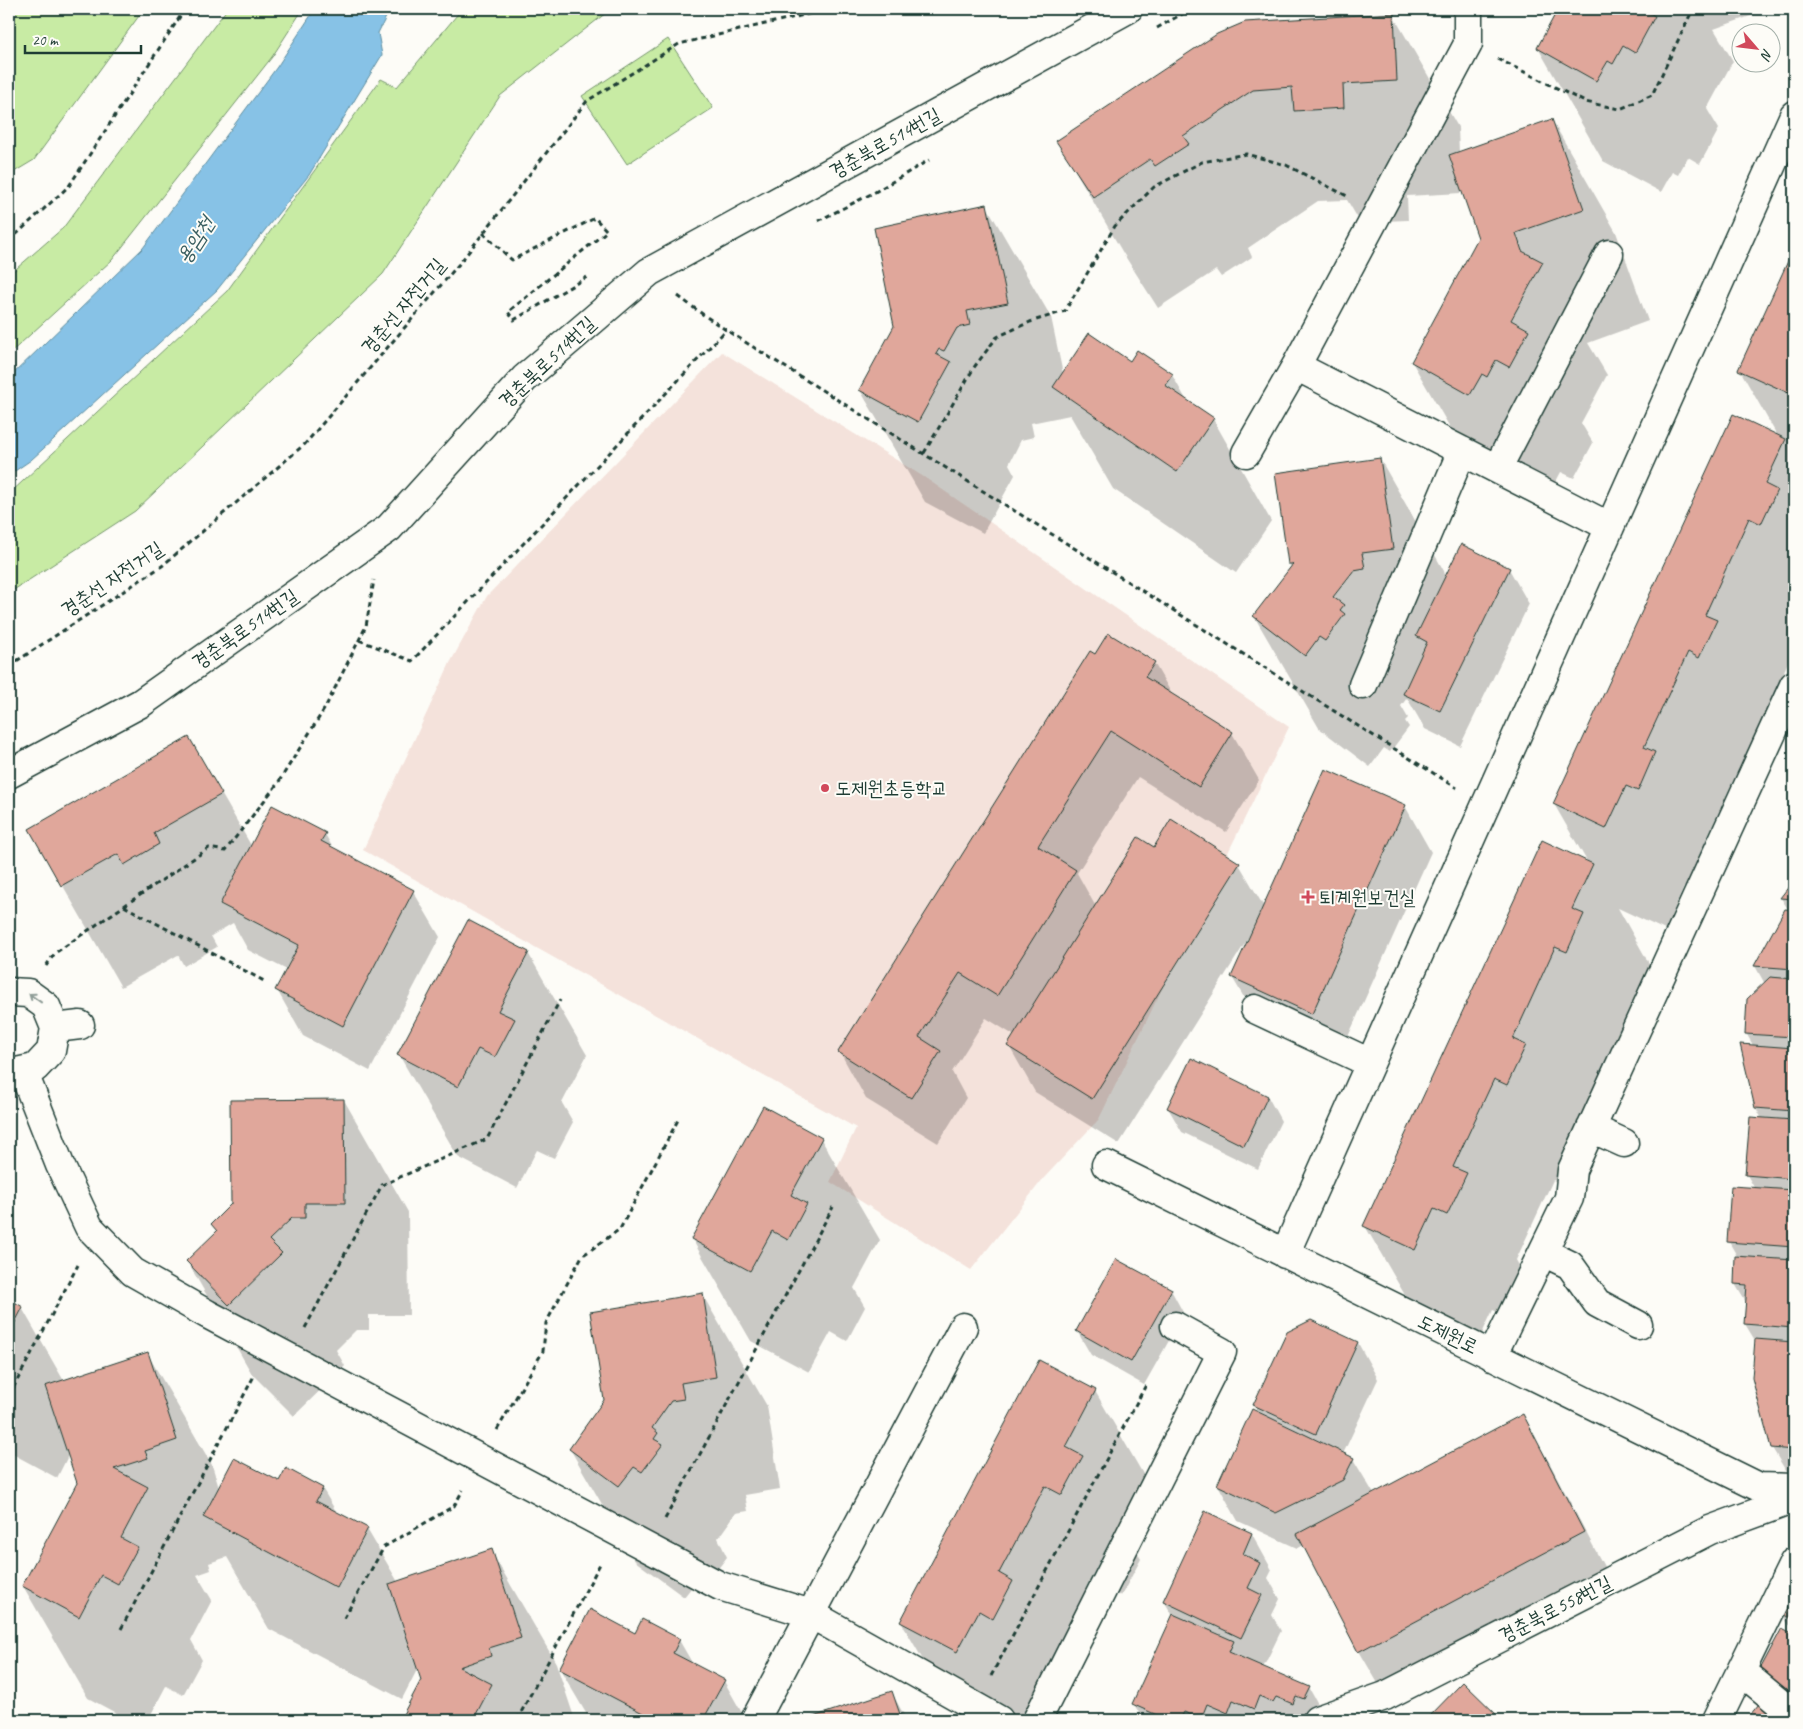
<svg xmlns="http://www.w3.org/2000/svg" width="1803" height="1729" font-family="Caveat,'Poor Story',sans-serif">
  <rect width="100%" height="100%" fill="#fdfcf7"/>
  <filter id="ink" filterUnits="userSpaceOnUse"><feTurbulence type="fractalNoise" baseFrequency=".02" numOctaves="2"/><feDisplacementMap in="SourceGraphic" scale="10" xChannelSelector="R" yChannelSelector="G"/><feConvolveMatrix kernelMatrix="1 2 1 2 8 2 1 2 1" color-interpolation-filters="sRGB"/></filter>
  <g filter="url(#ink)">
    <path fill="#f4e2db" d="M722,352L924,477L1289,727L1099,1119L1043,1179L971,1270L830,1182L856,1128L363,850L450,663L487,596Z"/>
    <path fill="#c8eba4" stroke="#74946c" d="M9,9H144L34,160L9,175Z
      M227,9H303L272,57L112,260L9,354V275L63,228Z
      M462,9H611L500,96L383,274L135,511L9,593V494L227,291L381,79L397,87Z
      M668,39L713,108L627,164L582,96Z"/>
    <path fill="#87c2e6" stroke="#5d8d9f" d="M315,9H390L378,33L382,55L309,175L217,290L31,460L9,475V378L143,248L277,67Z"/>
    <path fill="#0003" d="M1560,9H1770L1714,29L1733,61L1707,109L1719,129L1700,164L1688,157L1678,175L1672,172L1661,192L1603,161L1538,48Z
      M1393,15L1458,127L1459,153L1552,120L1616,232L1648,321L1588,343L1607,375L1581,423L1593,443L1574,478L1561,472L1552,489L1546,486L1535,506L1477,474L1412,362L1480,238L1461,187V193L1407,196L1408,220L1360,222L1347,200L1318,201L1248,248L1252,257L1221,277L1216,270L1158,308L1123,253L1058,141Z
      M986,205L1051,317L1063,374L1172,375L1187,401L1213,419L1271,521L1236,573L1113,489L1070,415L1031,423L1034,437L1021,440L1009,464L1015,475L983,533L925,502L860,390Z
      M1794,251V649L1767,709L1775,723L1758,759L1746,753L1705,842L1713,855L1696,892L1684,887L1665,930L1618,908L1651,967L1566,1186L1553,1180L1516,1260L1525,1276L1506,1316L1493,1310L1474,1351L1424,1328L1365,1226L1588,863L1554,804L1778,437L1740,370Z
      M1380,459L1444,571L1446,579L1509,569L1529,604L1460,746L1425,729L1407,698L1401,706L1408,718L1405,721L1409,727L1390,752L1384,748L1370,767L1319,728L1254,616L1291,567L1289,564Z
      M1095,656L1154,663L1173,696L1232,733L1259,780L1226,832L1138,777L1077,873L1096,907L1154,849L1239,864L1264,907L1405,806L1431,852L1338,1059L1259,1023L1232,977L1250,938L1249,937L1119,1144L1035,1092L1009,1046L1015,1036L986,1018L952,1072L966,1098L938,1143L866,1099L840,1052Z
      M189,738L252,847L325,834L334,850L413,891L440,937L370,1071L303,1036L277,990L287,970L248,950L233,923L211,936L217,947L184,966L178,955L121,987L31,830Z
      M1794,882V1472L1786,1471L1772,1448L1756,1342L1745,1324L1747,1304L1735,1284L1737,1256L1729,1242L1755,1189L1747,1175L1762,1119L1756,1108L1754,1047L1746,1033L1765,984L1755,966L1785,911H1789L1781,898Z
      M468,922L528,953L587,1055L562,1103L573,1122L554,1158L537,1150L517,1188L458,1157L399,1055Z
      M1192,1060L1268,1097L1281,1121L1258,1169L1182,1132L1168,1108Z
      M344,1100L408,1212L409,1315H369V1330H356L336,1350L345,1366L294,1416L252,1374L187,1261L217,1232L212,1224Z
      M821,1139L880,1240L854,1288L865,1307L847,1341L831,1332L809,1372L751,1341L692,1239Z
      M1171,1290L1184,1314L1144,1385L1091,1355L1077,1331Z
      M702,1294L767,1406L780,1489L745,1495L748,1511L736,1513L718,1538L727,1557L707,1583L699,1578L684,1597L635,1561L570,1449Z
      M9,1301L22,1308L64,1381L147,1353L212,1465L219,1488L279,1483L322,1488L337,1513L367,1529L398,1582L491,1551L556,1663L575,1720H401L423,1681L418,1668L402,1699L269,1629L227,1557L209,1563L211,1570L197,1575L212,1600L191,1640L202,1660L183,1695L166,1686L148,1720H129L88,1698L23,1586L79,1483L69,1454L57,1478L9,1452Z
      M1311,1322L1358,1343L1378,1379L1343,1454L1353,1459L1374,1494L1522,1416L1549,1462L1610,1578L1386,1697L1359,1651L1304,1545L1297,1548L1238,1521L1218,1485L1260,1415L1255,1405Z
      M1095,1391L1154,1493L1129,1539L1141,1559L1121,1596L1104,1587L1061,1667L1071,1683L1052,1720H958L901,1622Z
      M1205,1513L1252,1534L1272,1570L1268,1578L1280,1599L1272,1615L1281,1631L1263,1668L1309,1688L1327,1720H1143L1134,1704L1173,1616L1164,1601Z
      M1794,1590V1628L1788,1624L1782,1613Z
      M1782,1629L1794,1636V1710L1772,1699Z
      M635,1634L679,1640L694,1666L724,1681L746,1720H590L560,1669Z
      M1463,1684L1500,1720H1428Z
      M891,1692L907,1720H808Z"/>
    <path fill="#e0a79b" stroke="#1f3d34" d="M1558,9H1642L1655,16L1635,53L1623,46L1613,64L1608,61L1596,81L1537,48Z
      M1394,13L1397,81L1343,84L1344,108L1294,111L1292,87L1253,90L1183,136L1189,144L1155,166L1150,159L1093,197L1056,141L1217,34L1245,22Z
      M1552,119L1584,209L1516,233L1522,251L1543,262L1511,320L1529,330L1509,367L1496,360L1487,377L1482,374L1470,395L1411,362L1478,238L1449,155Z
      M987,204L1008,303L967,311L970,325L957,328L944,351L939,349L936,354L951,362L918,422L859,390L894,326L874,228Z
      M1794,248V392L1793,395L1738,370Z
      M1089,333L1130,361L1137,350L1173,374L1165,385L1214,418L1177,472L1053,387Z
      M1733,414L1786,439L1765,484L1777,490L1761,524L1749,518L1705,615L1717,620L1699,658L1688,652L1644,747L1655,752L1638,791L1626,786L1606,829L1553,804Z
      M1380,458L1393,549L1362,553L1365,568L1354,570L1333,597L1344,605L1340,610L1345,614L1325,641L1319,637L1305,656L1253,616L1293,564H1288L1275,473Z
      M1461,544L1510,568L1440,711L1403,694L1427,642L1416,636Z
      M1108,633L1155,662L1145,677L1233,732L1199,787L1111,731L1038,846L1076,870L997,996L960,973L919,1037L941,1051L911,1098L838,1052L1090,651L1095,654Z
      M189,737L222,794L154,833L159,844L124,865L118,854L61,886L29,829Z
      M1325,769L1406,805L1312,1014L1231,977Z
      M272,805L326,833L321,841L414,890L343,1026L275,990L299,945L220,904Z
      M1171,819L1240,863L1092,1099L1007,1046L1138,837L1154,847Z
      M1542,840L1593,864L1572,909L1584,914L1567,952L1555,947L1513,1039L1526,1045L1507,1085L1494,1079L1453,1167L1467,1173L1447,1215L1434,1209L1415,1250L1363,1226Z
      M1794,880V899L1780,898Z
      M1785,909L1794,910V969L1754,966Z
      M468,920L529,952L498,1011L515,1019L495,1057L478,1049L458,1087L397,1055Z
      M1770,977L1794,979V1037L1745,1034L1747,999Z
      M1740,1044L1794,1048V1111L1755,1108Z
      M1191,1058L1268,1096L1244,1146L1167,1108Z
      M344,1099L345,1203H305V1218H292L269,1240L282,1253L229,1305L186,1261L217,1231L211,1224L231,1204L230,1100Z
      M763,1106L822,1138L791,1195L807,1204L788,1240L772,1231L750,1271L691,1239Z
      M1750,1117L1794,1120V1179L1745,1175Z
      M1731,1186L1794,1190V1247L1727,1242Z
      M1735,1256L1794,1260V1328L1744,1324L1747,1285L1734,1284Z
      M1116,1259L1172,1289L1131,1362L1076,1331Z
      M703,1293L716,1377L681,1383L684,1399L671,1401L652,1428L658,1433L654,1439L663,1444L642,1472L634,1467L619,1486L569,1449L604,1400L590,1312Z
      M9,1299L23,1307L9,1334Z
      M1311,1320L1358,1342L1316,1434L1253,1405L1287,1332Z
      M1755,1339L1794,1342V1450L1771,1448L1752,1378Z
      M148,1352L177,1440L145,1451L148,1458L114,1469L148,1487L121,1538L138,1547L118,1584L101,1575L79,1617L22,1586L77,1483L45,1386Z
      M1039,1360L1096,1390L1066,1447L1083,1456L1062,1495L1045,1486L999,1573L1013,1581L993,1619L979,1611L957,1652L900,1622Z
      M1252,1409L1354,1458L1343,1480L1276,1513L1217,1485Z
      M1523,1414L1584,1532L1358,1652L1297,1534Z
      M234,1458L279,1481L286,1468L323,1488L316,1501L368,1528L337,1588L203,1517Z
      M1205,1511L1252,1533L1243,1554L1260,1563L1248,1588L1262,1595L1241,1638L1163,1601Z
      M492,1549L521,1638L489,1648L491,1656L459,1667L492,1684L473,1720H400L421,1680L389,1584Z
      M1794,1587V1620L1780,1613Z
      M590,1609L635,1633L642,1619L680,1639L673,1653L725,1680L703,1720H656L559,1669Z
      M1173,1614L1234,1641L1229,1652L1310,1687L1304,1699L1296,1696L1293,1704L1276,1697L1273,1702L1259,1696L1254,1709L1233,1700L1228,1713L1207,1704L1201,1719L1184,1712L1180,1720H1168L1132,1704Z
      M1782,1628L1794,1634V1694L1757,1675Z
      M1463,1682L1502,1720H1426Z
      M892,1691L902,1720H804Z
      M1763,1699L1789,1720H1746Z"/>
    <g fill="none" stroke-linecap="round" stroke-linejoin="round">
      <g stroke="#1f3d34" stroke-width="31">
        <path id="minor" d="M1296,366L1610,527
          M1246,453L1296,366L1468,44V9
          M1497,469L1609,254
          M1363,685L1462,451
          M9,774L141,703L389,528L525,378L649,272L1128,9
          M9,992L28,993L46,1006L55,1028L51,1051L35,1068L12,1073L9,1072
          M1255,1009L1370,1063
          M55,1028L80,1025
          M23,1071L60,1165L89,1227L133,1272L207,1314L720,1586L811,1614L999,1720
          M1591,1128L1624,1143
          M1106,1165L1759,1487L1794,1488
          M1543,1252L1570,1265L1597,1303L1638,1325
          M1285,1254L1794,115
          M1492,1356L1569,1198L1572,1170L1794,685
          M1742,1672L1794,1715
          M755,1720L963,1327
          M1037,1720L1222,1352L1175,1326
          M1317,1720L1385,1696L1710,1530L1794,1499
          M1717,1720L1794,1562"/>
      </g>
      <path stroke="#1f3d34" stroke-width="3" stroke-dasharray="5 4" stroke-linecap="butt" d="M1157,28L1191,9
        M1498,59L1585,102L1620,109L1652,95L1693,9
        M818,221L875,192L929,160
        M483,233L512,260L595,218L607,231L508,312L514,320L587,277
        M9,241L69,186L185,9
        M678,296L705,316L726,330L1457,788
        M924,453L975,366L997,337L1030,322L1065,311L1115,226L1154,187L1202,162L1246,154L1286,165L1349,197
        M359,640L412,661L726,330
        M9,666L162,566L305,444L459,264L587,101L679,44L830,9
        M124,906L264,981
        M46,966L55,953L209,848L225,851L278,783L325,708L366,626L374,580
        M305,1328L382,1185L487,1139L560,1000
        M9,1396L78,1265
        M497,1430L543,1351L546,1323L582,1256L620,1229L678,1120
        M665,1519L833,1207
        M344,1618L384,1547L454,1506L463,1490
        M121,1629L254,1376
        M991,1676L1147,1383
        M517,1720L601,1562"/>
      <use href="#minor" stroke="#fdfcf7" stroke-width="28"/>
    </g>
    <defs><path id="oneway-shaft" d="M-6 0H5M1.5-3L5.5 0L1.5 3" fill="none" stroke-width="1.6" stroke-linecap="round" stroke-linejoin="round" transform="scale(1.25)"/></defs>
    <use stroke="#8e9c96" href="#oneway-shaft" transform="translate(35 998) rotate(-144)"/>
  </g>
  <g fill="#d1495b" stroke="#fdfcf7" stroke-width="2">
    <circle cx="825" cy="788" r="5"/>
    <path d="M1305.5 889.5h5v5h5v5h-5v5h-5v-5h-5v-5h5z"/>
  </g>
  <g text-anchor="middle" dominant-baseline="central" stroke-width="4" stroke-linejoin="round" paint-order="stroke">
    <g font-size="20" fill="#1f3d34" stroke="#fdfcf7">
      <text transform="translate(885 143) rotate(-29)">경춘북로514번길</text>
      <text transform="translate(403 306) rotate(-50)">경춘선 자전거길</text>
      <text transform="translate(547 362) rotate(-43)">경춘북로514번길</text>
      <text transform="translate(112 579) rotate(-34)">경춘선 자전거길</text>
      <text transform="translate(245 629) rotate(-35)">경춘북로514번길</text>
      <text transform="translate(1448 1334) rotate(26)">도제원로</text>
      <text transform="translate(1555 1609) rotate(-27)">경춘북로558번길</text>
    </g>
    <g font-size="20" fill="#1f3d34" stroke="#fdfcf7" text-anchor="start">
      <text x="835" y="788">도제원초등학교</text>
      <text x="1319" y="897">퇴계원보건실</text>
    </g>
    <g font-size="21" font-style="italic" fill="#395e60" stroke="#fdfcf7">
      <text transform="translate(195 240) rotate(-57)">용암천</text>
    </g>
  </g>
  <rect width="1803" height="1729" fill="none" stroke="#fdfcf7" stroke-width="30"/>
  <rect x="15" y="15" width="1773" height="1699" fill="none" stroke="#1f3d34" stroke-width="2" filter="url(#ink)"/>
  <g transform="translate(1756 48) rotate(118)"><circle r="24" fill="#fdfcf7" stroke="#a4b0a9"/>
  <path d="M0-4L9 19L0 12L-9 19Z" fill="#d1495b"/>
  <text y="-8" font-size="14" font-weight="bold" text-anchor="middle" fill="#1f3d34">N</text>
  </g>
  <path d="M25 45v8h116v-8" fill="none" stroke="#1f3d34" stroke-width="2.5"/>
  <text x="32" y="45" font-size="15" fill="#1f3d34" stroke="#fdfcf7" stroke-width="4" paint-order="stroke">20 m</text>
</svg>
